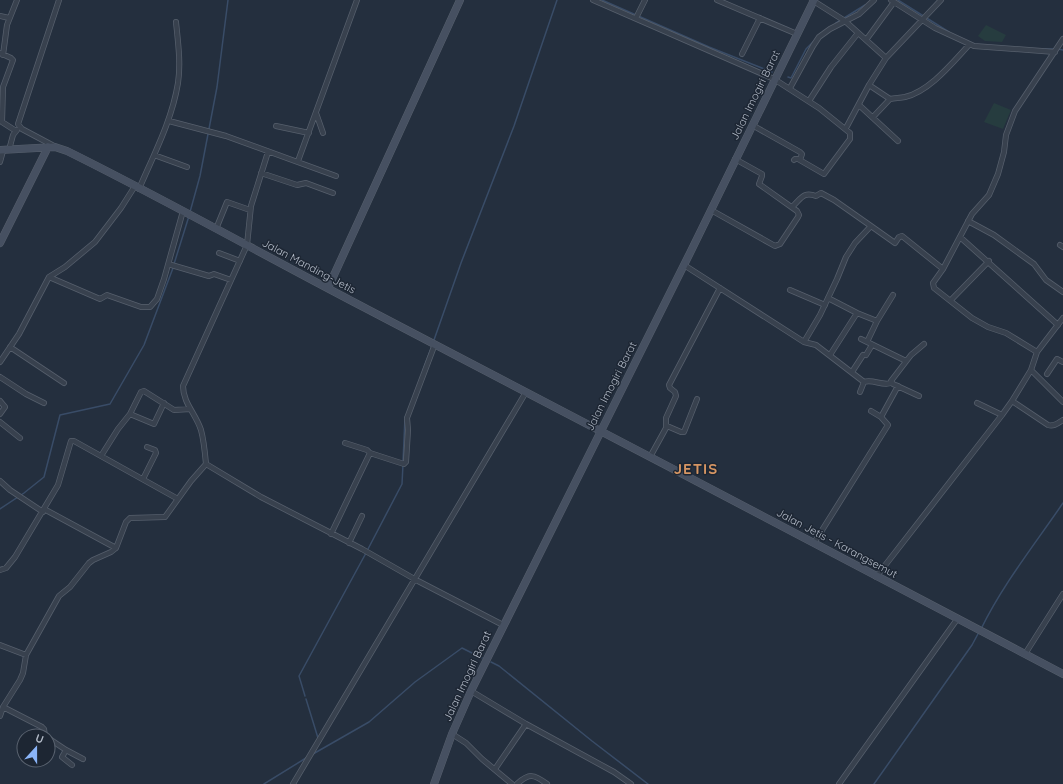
<svg xmlns="http://www.w3.org/2000/svg" width="1063" height="784" font-family="Quicksand,sans-serif">
  <rect width="100%" height="100%" fill="#242f3e"/>
  <path fill="#263c3f" d="M986,25L1006,35L1002,42L985,41L978,36Z
    M994,103L1011,110L1003,129L984,122Z"/>
  <g fill="none" stroke-linecap="round" stroke-linejoin="round">
    <path stroke="#394c67" stroke-width="1.5" d="M602,0L709,47L772,72
      M898,0L949,32
      M836,23L865,5
      M1040,49H1054
      M1058,49L1063,50
      M788,77L791,78L806,49L813,42
      M190,212L200,176L217,87L228,0
      M174,264L189,216
      M434,340L461,263L514,126L557,0
      M423,370L432,346
      M403,462L405,417
      M0,509L24,493L44,477L60,415L110,404L144,345L173,268
      M368,549L402,484L403,464
      M981,629C1003,584 1035,544 1063,503
      M491,662L499,666L592,741L648,784
      M305,696L299,676L366,553
      M306,699L318,738
      M313,754L369,722L415,682L462,648L482,658
      M264,784L306,758
      M874,784L972,645L979,632"/>
    <g stroke="#565f6c" stroke-width="6">
      <path id="street" d="M593,0L774,79L819,108L850,133V139L824,174L798,159H795L794,160
        M717,0L797,34
        M812,0L845,21L886,58L941,0
        M891,0L935,28L974,46L1055,52
        M0,16L9,18
        M636,18L645,0
        M866,40L894,2
        M0,53L11,58L13,60L3,87L2,122L16,131
        M742,54L760,18
        M3,55L7,25L17,0
        M869,85L890,99
        M790,88L813,46L819,37L830,29L859,14L874,0
        M809,101L831,67L858,33
        M859,105L898,141
        M316,113L323,133
        M873,117L890,99C895,98 900,98 905,97C930,91 952,63 969,45
        M169,121L226,136L336,176
        M752,125L800,152L802,154L800,160
        M276,126L309,133
        M846,128L869,85L886,58
        M54,146L22,129L18,124L59,0
        M9,150L13,135L17,130
        M154,155L187,167
        M298,161L357,0
        M0,162L3,151
        M261,173L297,185L306,183L333,193
        M139,189C154,154 172,120 178,83C181,63 178,42 176,22
        M792,207C801,199 803,191 816,196L821,193L834,200L871,226
        M711,210L775,246L780,244L798,217L799,215L797,211L759,184L762,176V174L735,159
        M968,221L994,235L1034,264L1046,280L1063,292
        M216,229L227,202L250,210
        M960,237L1058,325
        M1060,245L1063,247
        M219,253L240,261
        M168,264L209,276L214,274L231,280
        M684,265L804,342L816,345L864,382C873,379 882,386 891,383
        M49,277L100,299L107,295L141,307H150L157,299L164,279L183,211
        M790,290L825,305
        M828,298L857,313
        M951,300L989,261
        M1063,318L1037,352L1031,370L1012,401L1048,425C1054,427 1058,423 1063,420
        M861,339L906,361
        M804,342L820,315L837,279L846,257L855,243L871,226L895,243L899,237L902,236L943,269
        M867,342L877,321L893,295
        M10,347L64,383
        M1037,352L1006,333L988,327L972,318L934,288L933,283L943,269L972,214L989,195L998,174L1004,152L1006,135L1015,111L1063,39
        M830,355L857,313L877,321
        M866,355L872,345
        M0,362L19,334L49,277L65,267L95,242L121,208L135,186
        M1031,370L1063,402
        M852,372L863,355
        M1047,374L1057,359L1063,362
        M0,377L26,394L44,403
        M860,392L864,382
        M919,396L893,384L891,381L911,355L924,344
        M0,401L5,407L0,414
        M977,403L1002,415L1012,401
        M871,411L881,417
        M130,414L154,424L164,403
        M0,422L20,438
        M667,426L681,432H684L697,399
        M345,443L367,450L370,453
        M101,456L118,429L130,414L141,392L144,391L174,410L190,409
        M650,457L666,428V418L676,396L675,392L670,388L669,385L720,288
        M206,464L261,497L362,549L418,581L503,625
        M143,479L156,453L155,450L147,447
        M0,481L10,490L43,512
        M44,509L116,548
        M331,534L370,453L404,464L406,462L408,430L407,418L435,344
        M349,543L362,516
        M814,543L888,425L881,417L898,386
        M0,570L6,568L15,557L58,485L71,441H74L178,499
        M876,577L1002,415
        M0,645L26,655
        M1025,654L1063,594
        M471,691L526,724L614,772L631,784
        M3,707L42,727L44,729L45,736
        M0,716L3,707L20,680L23,673L26,655L59,596L70,587L89,563L93,560L111,552L116,548L126,522L130,518L165,517L191,481L206,464C205,453 204,441 201,430C196,414 183,403 183,386L247,245L251,206L268,152
        M452,734L466,743L482,759L512,784
        M48,738L66,750L83,759
        M66,750L62,757L72,765
        M495,769L526,724
        M293,784L526,392
        M517,784C529,773 534,774 547,784
        M839,784L958,618"/>
    </g>
    <g stroke="#565f6c" stroke-width="8">
      <path id="secondary" d="M0,150L55,147L67,151C168,201 267,257 367,309C599,430 832,552 1063,674
        M0,243L48,147
        M328,288L460,0
        M434,784L452,734L471,691L690,253L814,0"/>
    </g>
    <use href="#street" stroke="#38414e" stroke-width="4.5"/>
    <use href="#secondary" stroke="#465061" stroke-width="7"/>
  </g>
  <g text-anchor="middle" dominant-baseline="central" stroke-width="3" stroke-linejoin="round" paint-order="stroke">
    <g font-size="11" fill="#b4bcc9" stroke="#1d2633">
      <text transform="translate(755 95) rotate(-64)">Jalan Imogiri Barat</text>
      <text transform="translate(309 266) rotate(28)">Jalan Manding-Jetis</text>
      <text transform="translate(611 386) rotate(-63)">Jalan Imogiri Barat</text>
      <text transform="translate(837 543) rotate(28)">Jalan Jetis - Karangsemut</text>
      <text transform="translate(467 676) rotate(-65)">Jalan Imogiri Barat</text>
    </g>
    <g font-size="15" font-weight="bold" letter-spacing="1" fill="#d59563" stroke="#1d2633">
      <text x="696" y="468">JETIS</text>
    </g>
  </g>
  <g transform="translate(36 748) rotate(21)"><circle r="19" fill="#1d2633" stroke="#59626f"/>
  <path d="M0-3L7 15L0 10L-7 15Z" fill="#8ab4f8"/>
  <text y="-6" font-size="11" font-weight="bold" text-anchor="middle" fill="#b4bcc9">U</text>
  </g>
</svg>
